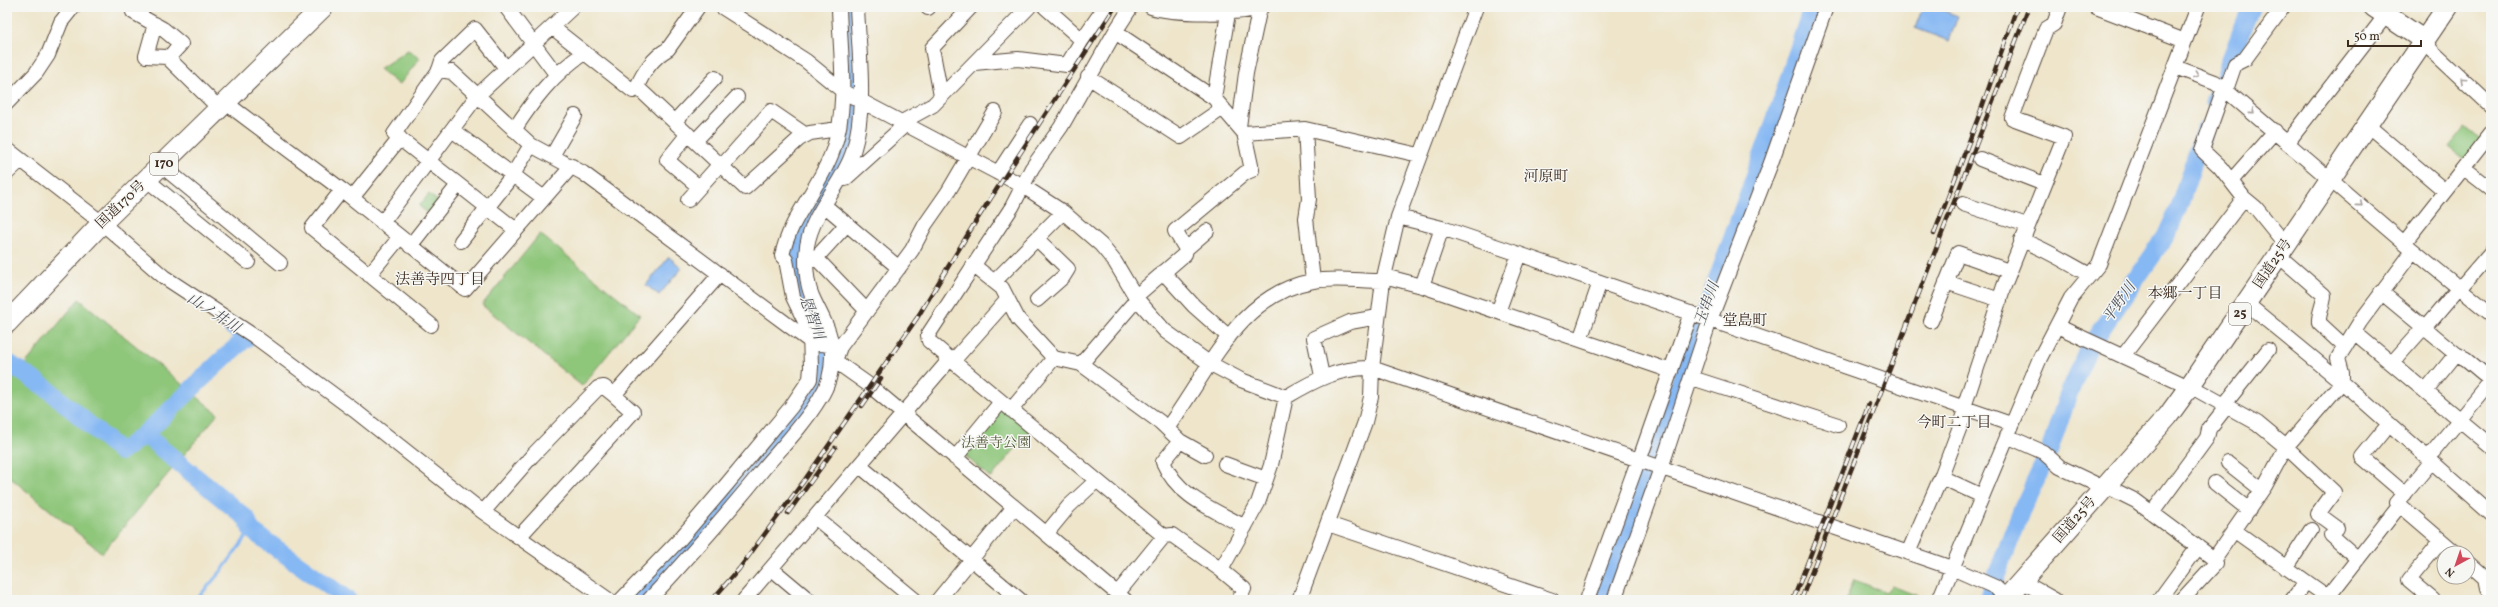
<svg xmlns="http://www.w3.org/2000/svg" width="2498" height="607" font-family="Vollkorn,'Noto Serif JP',serif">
  <rect width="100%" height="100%" fill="#f6f6f2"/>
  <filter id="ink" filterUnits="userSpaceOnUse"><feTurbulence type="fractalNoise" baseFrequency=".025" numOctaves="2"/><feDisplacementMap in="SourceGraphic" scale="8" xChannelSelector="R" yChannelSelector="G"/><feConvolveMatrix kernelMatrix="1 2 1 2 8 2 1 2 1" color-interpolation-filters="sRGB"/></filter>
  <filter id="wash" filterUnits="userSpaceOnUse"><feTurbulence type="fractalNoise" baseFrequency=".012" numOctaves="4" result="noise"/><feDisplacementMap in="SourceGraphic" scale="16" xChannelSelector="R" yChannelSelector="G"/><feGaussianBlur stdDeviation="0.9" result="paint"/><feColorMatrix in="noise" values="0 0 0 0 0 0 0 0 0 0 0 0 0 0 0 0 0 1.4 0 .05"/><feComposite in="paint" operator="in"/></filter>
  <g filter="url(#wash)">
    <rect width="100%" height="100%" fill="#eee5cb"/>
    <path fill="#8ec67a" stroke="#64784c" d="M408,50L420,58L399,85L379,69Z
      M2465,127L2481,140L2465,159L2449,147Z
      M429,194L439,202L429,214L419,206Z
      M540,234L640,315L582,386L482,305Z
      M79,299L218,414L102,553L7,475V386Z
      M1001,407L1030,431L991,478L963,454Z
      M1854,580L1886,592L1891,586L1929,600H1846Z"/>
    <path fill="#86b8f3" stroke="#607188" d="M1923,7H1933L1958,16L1949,41L1915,28Z
      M669,257L682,268L659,295L646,285Z"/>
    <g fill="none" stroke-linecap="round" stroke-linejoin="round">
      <path stroke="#86b8f3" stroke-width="3" d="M196,600L223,569L251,530"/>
      <path stroke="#86b8f3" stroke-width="18" d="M2214,101L2251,7
        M7,362L49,390L121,452C167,419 203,373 248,337L231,326
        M145,435L247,519L251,530L348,600
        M638,600L802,407C809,395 819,383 822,370C829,345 813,322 804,301C798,285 796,267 797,250C799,215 831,190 842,158C857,111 850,56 849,7
        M1601,600L1775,120L1812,7
        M1987,600L2023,507L2049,452L2067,398L2089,347L2166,236L2178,209L2204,131"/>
    </g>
  </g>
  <g filter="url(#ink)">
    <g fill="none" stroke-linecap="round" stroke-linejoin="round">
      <g stroke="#564638" stroke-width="16">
        <path id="minor" d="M135,7L133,12L163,29L181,44L168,58
          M506,7L556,74
          M722,7L806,61L844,92L1023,186L1063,212L1101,245L1115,262L1137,299L1165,331L1209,363L1241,380L1286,397C1313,381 1339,367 1372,368L1952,568L1995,587L2007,598
          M1151,7C1170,14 1243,15 1262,7
          M2096,7L2185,41
          M928,8L929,7
          M155,24L146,56L167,57L220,109
          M552,27L633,91L637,87L745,188L799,139L810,133L838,129
          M1115,32L1214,98L1244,133L1305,129L1419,155
          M1082,40L1105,7
          M2425,41L2431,50L2491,106
          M974,63L1018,59L1067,65L1082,40L1045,7
          M2175,67L2215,82L2222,87L2404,243L2491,314
          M439,70L442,61L475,29L506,68
          M1088,77L1181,137L1223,108
          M637,87C643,72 654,57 668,49L698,7
          M2224,88L2202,150L2220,167L2244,198L2256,208L2286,245
          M2226,90L2235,64L2245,59L2283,7
          M941,96L932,48L971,7
          M1214,98L1229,7
          M7,103L36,73L48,55L61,22L73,7
          M226,103L342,190
          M995,112L948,192L925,225L912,250L840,347L835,361L869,385L1125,600
          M675,121L715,78
          M902,122L933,105L1029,7
          M2366,124L2445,191
          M1239,127L1246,73L1260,7
          M1305,129L1309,199L1306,218L1313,281
          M452,130L544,198
          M514,130C534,99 553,74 584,53
          M688,134L667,160L699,187
          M695,141L737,97
          M2288,142L2386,15
          M7,149L102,223L164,277L254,336L354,410L483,512L609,600
          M552,156L575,116
          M1980,159L2044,184
          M162,166L280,263
          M722,166L771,111L806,135
          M2464,168L2491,189
          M7,173L21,160
          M998,173L1030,124
          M845,179L906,124
          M147,180L248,262
          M2231,181L2275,131
          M352,198L400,138
          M688,200L720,164
          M1963,204L2027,225
          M824,205L899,268
          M1398,217L1442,228L1519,254L2011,424
          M382,223L477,96L573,7
          M516,230L394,134L439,70L452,72L531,145L583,173L811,342L840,347
          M2021,240C2046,249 2067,263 2090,275
          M461,241L512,176L531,145
          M2404,243L2491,133
          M410,246L458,185
          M1186,249L1207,231
          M2279,256L2324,295C2324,305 2318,313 2319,323L2345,347
          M816,258L867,311
          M808,261L816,258L847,224
          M973,265L1002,288L1018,319L1054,358L1081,364L1160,422L1180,441L1205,455
          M1163,272L1194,306L1229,337
          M369,275L400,237
          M1384,276L1422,286L1671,371
          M995,281L1063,212
          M1946,282L2000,300
          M1422,286L1442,228
          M2460,288L2491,252
          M2381,292L2456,354L2466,359L2491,380
          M1135,297L1185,254L1186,249L1175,231L1245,173L1252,170L1244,133
          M1037,300L1063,277L1068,269L1037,239
          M2247,304L2342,382L2491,514
          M1498,312L1519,254
          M1931,321L1958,253L2009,271
          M431,325L312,228L342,190L465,289L572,166
          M2057,326L2189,387
          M2425,328L2459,288
          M2354,332L2491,446
          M1580,340L1600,282
          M2123,356L2244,198
          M953,361L1008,299
          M2392,363L2424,327
          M1081,364L1137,299
          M1322,376L1314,338L1350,322L1378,317
          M1692,378L1838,425
          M2190,386L2257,423L2286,447L2334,492L2318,514L2337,528L2331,535L2358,559
          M2426,391L2456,354
          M2224,405L2268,350
          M1964,407L2004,286L2064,137L2012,118L2046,29L2054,24L2060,7
          M1011,410L1054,358
          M2389,424L2362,457L2405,494
          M1167,428C1208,374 1237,294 1313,281C1335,277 1360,281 1383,281
          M2007,436L2043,452L2060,467L2104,488
          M1180,441L1163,462C1178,497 1213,509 1245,527
          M955,458L1001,402
          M2428,458L2491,381
          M1639,461L1691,313
          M2228,463L2262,490
          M1225,464L1266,479
          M860,466L1020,600
          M1941,477L1982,496
          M2215,483L2249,510
          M2106,486L2136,501L2214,559L2265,486L2286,447L2342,382V373L2338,358L2360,322L2413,251
          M2400,505L2456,553
          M483,512L532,456L598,388L604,387L614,395L720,274
          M2152,513L2207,438L2209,429L2227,406
          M816,518L915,600
          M1328,524L1552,600
          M2235,531L2332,600
          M1046,534L1069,506L1096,481
          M1164,536L1172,535L1221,570
          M519,537L633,412L614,395
          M1908,553L1941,477L1967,408
          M2468,563L2485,578L2487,588L2491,592
          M2286,568L2311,530
          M772,569L809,600
          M2021,581L2055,600
          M1117,594L1164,536L950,359L929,341L928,335L1012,207L1032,168L1061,127L1115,32L1131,7
          M2328,597L2400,505L2397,503L2432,461
          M2160,599L2198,547
          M621,600L680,539L727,484L791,407L810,379L811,367L810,332L793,297L786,260L782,256C790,216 820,188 833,150C849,106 840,52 839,7
          M649,600C689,557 728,513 765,467C784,445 805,423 820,398C828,386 832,371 832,356C833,332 821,317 812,296C806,282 805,261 807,246C813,210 842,186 853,152C867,107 859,54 857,7
          M744,600L950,359
          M938,600L1014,507
          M1239,600L1244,589L1221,570L1258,503L1271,465L1286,397
          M1299,600L1365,422L1371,397L1372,368L1383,281L1398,217L1476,7
          M1587,600L1638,461
          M1614,600L1661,468L1710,320L1771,163L1826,7
          M1939,600L2040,358L2071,298L2099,264L2198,7
          M2182,600L2215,564L2214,559
          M2292,600L2306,582
          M2433,600L2409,580L2441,541"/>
      </g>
      <g stroke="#564638" stroke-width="22">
        <path id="highway" d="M2374,7L2425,41
          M7,323L102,223L323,7
          M2005,600L2168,416L2189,387L2447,7"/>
      </g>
      <use href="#minor" stroke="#fff" stroke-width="14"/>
      <use href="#highway" stroke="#fff" stroke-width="20"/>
      <g stroke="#3b2a1e" stroke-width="4.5">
        <path id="rail" d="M1934,234L1981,110L2017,7
          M862,406L881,378
          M788,513L835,448
          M712,600L739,569L806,478L917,318L976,221L1115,7
          M1793,600L1869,404
          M1801,600L2029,7"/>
      </g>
      <use href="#rail" stroke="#f6f6f2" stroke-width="3" stroke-dasharray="9" stroke-linecap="butt"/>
    </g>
    <defs><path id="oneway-chevron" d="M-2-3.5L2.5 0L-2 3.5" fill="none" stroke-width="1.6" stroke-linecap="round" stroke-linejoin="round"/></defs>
    <g stroke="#a79f9a">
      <use href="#oneway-chevron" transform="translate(2196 75) rotate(20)"/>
      <use href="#oneway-chevron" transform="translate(2463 80) rotate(-137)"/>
      <use href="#oneway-chevron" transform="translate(2252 112) rotate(40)"/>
      <use href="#oneway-chevron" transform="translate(2360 204) rotate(41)"/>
    </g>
  </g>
  <g text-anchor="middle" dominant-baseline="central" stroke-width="3" stroke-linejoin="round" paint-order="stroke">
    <g fill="#f6f6f2" stroke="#73675e" stroke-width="1">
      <rect x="150" y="153" width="28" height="22" rx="3"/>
      <rect x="2229" y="303" width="22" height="22" rx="3"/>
    </g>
    <g font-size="13" font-weight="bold" fill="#3b2a1e">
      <text x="164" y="164">170</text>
      <text x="2240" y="314">25</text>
    </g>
    <g font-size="14" fill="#3b2a1e" stroke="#f6f6f2">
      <text transform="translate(121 205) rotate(-44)">国道170号</text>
      <text transform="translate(2273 264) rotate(-56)">国道25号</text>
      <text transform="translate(2075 520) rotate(-49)">国道25号</text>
    </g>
    <g font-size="14" fill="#54593a" stroke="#f6f6f2">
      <text x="996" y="443">法善寺公園</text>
    </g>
    <g font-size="15" fill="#3b2a1e" stroke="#f6f6f2">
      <text x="1546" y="177">河原町</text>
      <text x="440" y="280">法善寺四丁目</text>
      <text x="2185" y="294">本郷一丁目</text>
      <text x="1745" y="321">堂島町</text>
      <text x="1954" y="423">今町二丁目</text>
    </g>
    <g font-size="15" font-style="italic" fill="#52555e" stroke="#f6f6f2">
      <text transform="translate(2120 303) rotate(-55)">平野川</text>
      <text transform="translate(1708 304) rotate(-70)">玉串川</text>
      <text transform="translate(213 314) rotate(33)">山ノ井川</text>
      <text transform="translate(811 318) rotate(70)">恩智川</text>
    </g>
  </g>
  <rect width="2498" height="607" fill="none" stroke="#f6f6f2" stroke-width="24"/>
  <g transform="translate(2456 565) rotate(220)"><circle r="19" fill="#f6f6f2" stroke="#aba49d"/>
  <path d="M0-3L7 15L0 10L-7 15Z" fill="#d1495b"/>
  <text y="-6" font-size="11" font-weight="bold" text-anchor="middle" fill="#3b2a1e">N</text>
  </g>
  <path d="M2348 40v6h73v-6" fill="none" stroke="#3b2a1e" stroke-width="2"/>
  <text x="2354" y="40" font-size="12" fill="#3b2a1e" stroke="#f6f6f2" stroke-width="3" paint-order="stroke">50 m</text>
</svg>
